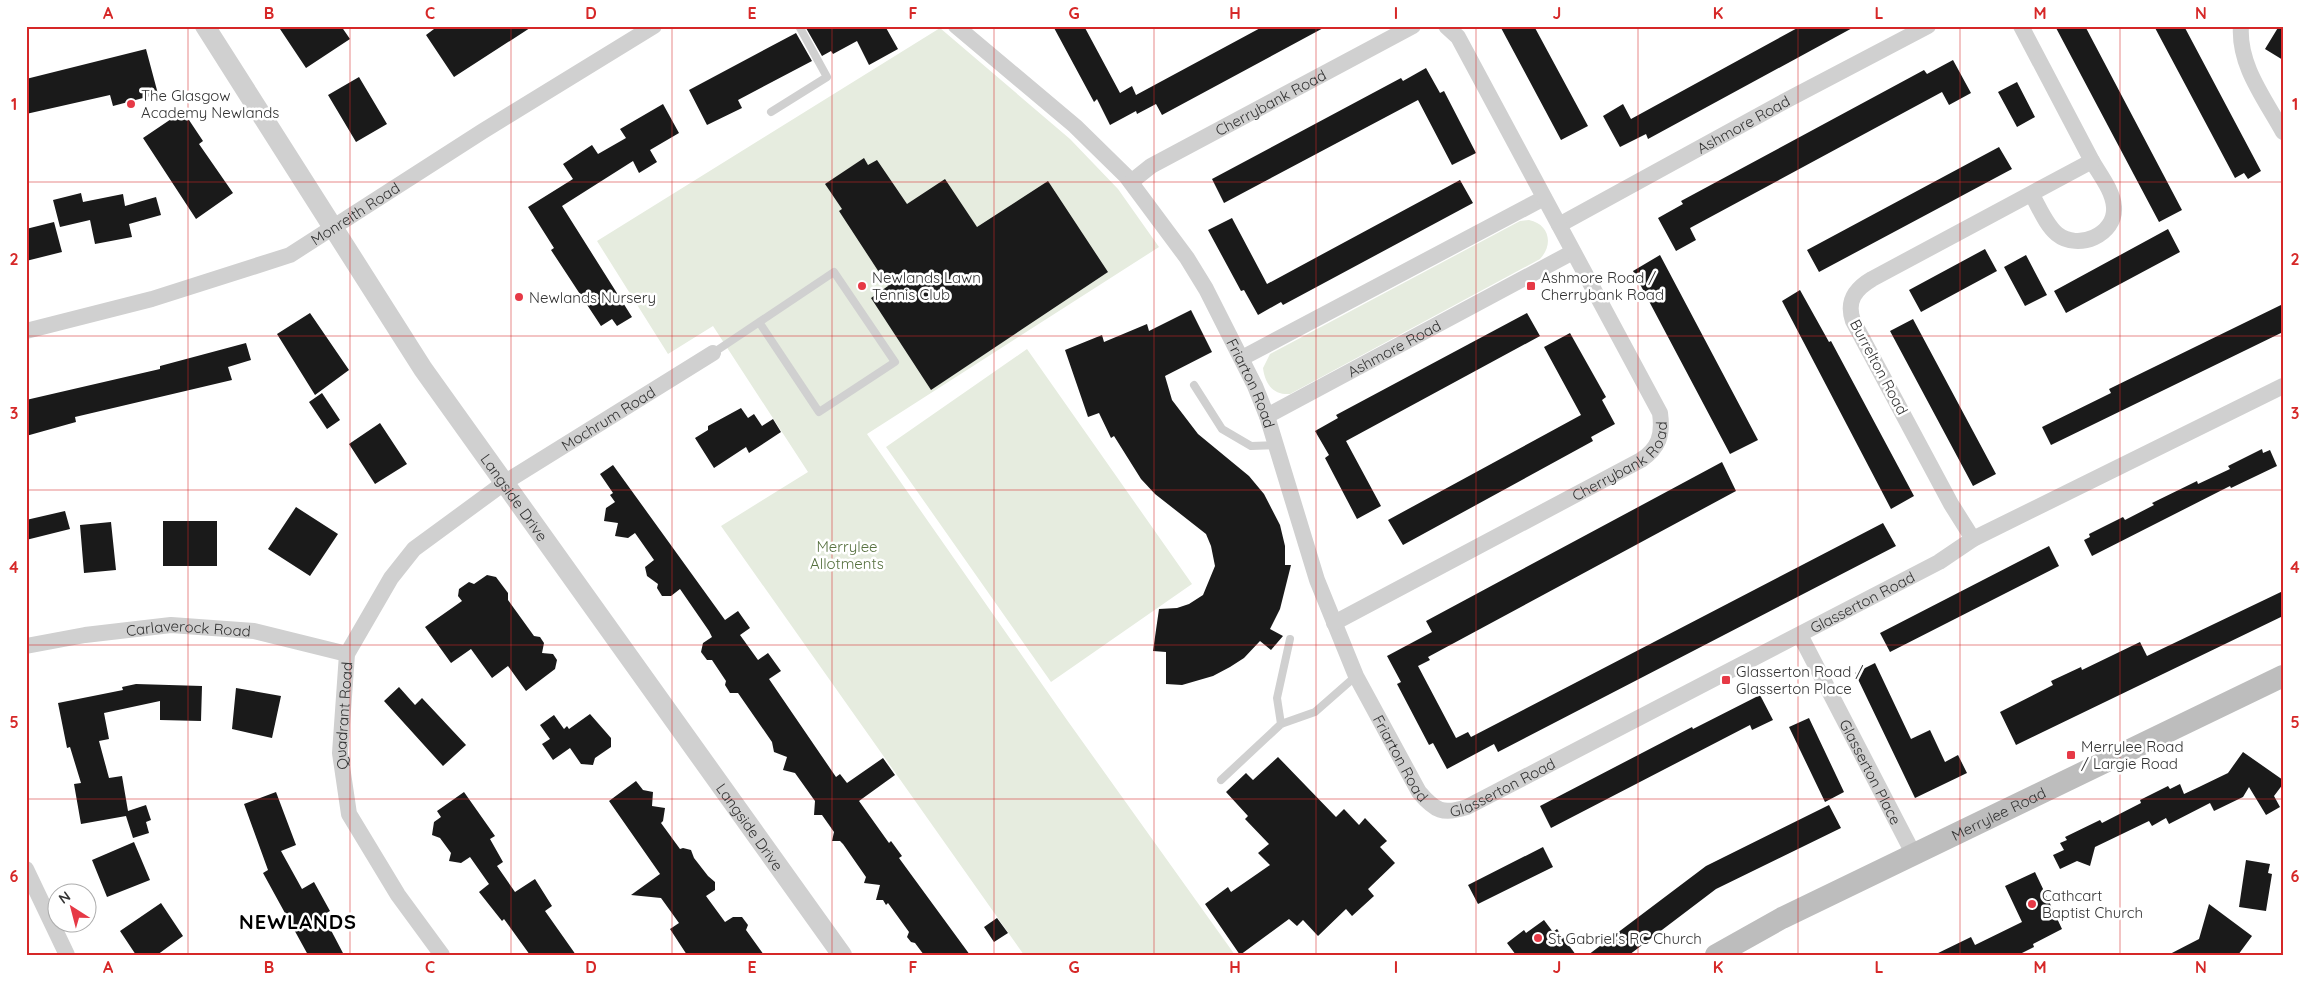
<svg xmlns="http://www.w3.org/2000/svg" width="2309" height="981" font-family="Quicksand,sans-serif">
  <rect width="100%" height="100%" fill="#fff"/>
  <path fill="#e6ecdf" d="M940,28L1070,139L1118,189L1159,247L867,434L1067,720L1235,955H1024L721,526L808,472L713,326L668,354L597,241Z
    M1529,220C1549,224 1554,244 1540,259L1290,394C1273,395 1265,384 1263,368L1270,354L1520,221Z
    M1027,349L1192,584L1051,682L886,447Z"/>
  <path fill="#1a1a1a" d="M278,26H341L350,39L306,68Z
    M438,26H533L454,77L426,35Z
    M809,26H885L898,49L869,65L857,41L833,54L831,51L822,56L806,28Z
    M1053,26H1084L1120,93L1132,86L1136,95L1264,26H1327L1162,115L1156,104L1137,114L1136,111L1110,125L1097,99L1094,102Z
    M1500,26H1534L1588,126L1561,140Z
    M1801,26H1856L1648,139L1646,134L1620,147L1603,116L1623,104L1631,119Z
    M2055,26H2085L2182,210L2159,222Z
    M2154,26H2184L2261,171L2248,179L2244,173L2235,178Z
    M2279,26H2283V60L2265,49Z
    M796,33L812,61L738,100L742,108L707,125L689,90Z
    M146,49L158,94L113,106L110,95L26,114V79Z
    M1953,60L1971,93L1949,105L1942,92L1690,228L1696,240L1676,251L1658,218L1683,204L1681,201L1924,70L1927,74Z
    M1426,68L1440,93L1444,91L1476,153L1452,165L1418,100L1224,203L1212,179L1401,78L1403,81Z
    M359,77L387,124L356,142L328,95Z
    M2017,82L2035,117L2017,127L1998,92Z
    M663,104L679,133L650,150L657,162L639,173L633,161L562,206L632,317L617,326L612,319L601,326L551,250L554,248L528,207L573,179L563,164L592,145L598,154L626,138L620,129Z
    M183,111L203,141L199,144L233,193L196,219L143,138Z
    M1999,147L2012,169L1819,272L1807,250Z
    M864,158L868,165L877,160L907,204L945,179L977,227L1048,181L1108,272L931,390L871,298L888,286L839,211L842,209L825,184Z
    M1460,180L1473,203L1283,305L1281,302L1258,315L1244,290L1241,291L1208,230L1232,218L1267,284Z
    M81,193L83,202L123,194L125,206L156,197L161,215L129,224L132,237L95,244L90,220L60,227L53,200Z
    M54,222L62,252L26,261V229Z
    M2168,229L2180,252L2066,313L2054,291Z
    M1985,249L1997,271L1921,312L1909,290Z
    M1660,255L1758,440L1730,454L1633,271Z
    M2026,255L2047,295L2025,306L2004,267Z
    M1800,290L1829,342L1831,341L1914,496L1891,509L1782,301Z
    M2283,304V332L2051,445L2042,427L2111,393L2109,389Z
    M1191,310L1212,352L1165,376L1172,400L1198,434L1249,476L1264,494L1280,525L1285,546V565H1291L1280,609L1270,629L1283,636L1271,650L1260,641L1244,658L1230,667L1213,676L1182,685L1166,684V652L1153,651L1159,609L1177,608L1189,604L1203,595L1215,566L1211,546L1206,534L1155,494L1141,479L1114,436L1111,438L1099,413L1088,417L1065,350L1102,335L1104,342L1147,324L1149,331Z
    M310,313L349,370L315,395L277,334Z
    M1527,313L1540,336L1346,441L1381,506L1357,519L1325,458L1329,455L1315,431L1338,418L1336,415Z
    M1913,319L1996,474L1973,486L1890,331Z
    M1570,333L1606,397L1602,400L1615,424L1591,437L1593,441L1403,545L1388,520L1581,415L1544,347Z
    M246,343L251,360L228,367L232,380L75,417L76,422L26,436V400L160,369V366Z
    M322,393L340,420L327,429L309,402Z
    M741,408L748,418L754,414L762,426L773,419L781,432L749,453L746,447L714,468L695,438L708,430V426Z
    M380,423L407,464L375,484L349,444Z
    M2262,449L2263,453L2270,450L2277,466L2231,488L2230,486L2092,556L2084,540L2090,537L2089,534L2123,517L2125,520L2154,505L2152,503L2197,481L2198,484L2230,469L2228,466Z
    M1722,462L1736,491L1428,657L1430,660L1418,666L1456,738L1468,732L1471,737L1883,523L1896,546L1498,752L1494,744L1447,769L1433,743L1429,745L1397,684L1401,682L1387,656L1432,632L1426,621Z
    M613,465L725,620L738,611L750,628L740,635L758,660L768,653L781,671L769,679L836,777L840,774L847,783L883,758L895,775L859,801L889,843L891,841L902,856L899,858L970,955H924L915,943L911,942L907,937L909,932L888,903L886,905L883,900H876L880,885L864,883L866,877L843,844L840,841H832L834,832L822,815H814L815,801L795,773L783,770L787,757L774,752L772,742L738,693H730L725,685L726,681L712,660H707L701,652L703,643L712,637L709,631L680,589L671,596H662L657,588L658,584L647,576L645,567L654,560L635,533L628,538L615,536L618,523L604,521L606,508L615,502L610,495L613,493L600,474Z
    M296,507L338,534L310,576L268,549Z
    M65,511L70,529L26,540V520Z
    M163,521H217V566H163Z
    M111,522L116,570L84,573L80,525Z
    M2049,546L2059,566L1890,652L1880,633Z
    M487,575L496,577L508,593V600L534,636L540,637L544,643L542,653L553,654L557,660L555,669L526,691L508,666L492,678L471,649L451,663L425,627L462,601L458,596L459,589L469,582L474,584Z
    M2283,591V616L2016,745L2000,712L2053,685L2051,681L2081,667L2082,670L2140,642L2147,656Z
    M1875,663L1911,739L1930,730L1945,762L1958,755L1967,773L1915,798L1855,673Z
    M136,684L202,686L201,721L160,720V701L104,713L109,739L99,741L109,778L122,776L128,811L146,805L151,820L146,822L149,833L133,838L126,816L81,824L74,784L81,783L70,747L67,748L58,703L123,690L122,687Z
    M399,687L415,705L422,698L466,745L443,766L384,701Z
    M236,688L281,696L272,738L232,729Z
    M1760,695L1773,720L1752,730L1750,725L1551,828L1540,806L1692,727L1693,729Z
    M590,714L611,738V747L595,758L593,765L581,764L570,748L553,760L542,744L550,739L540,725L554,715L564,729L567,726L569,729Z
    M1809,718L1844,792L1825,802L1789,727Z
    M2243,752L2283,780V784L2274,796L2280,807L2266,815L2249,787L2243,797L2214,811L2210,803L2169,824L2166,818L2152,826L2149,821L2095,847L2090,866L2077,861L2060,869L2053,855L2064,850L2060,843L2067,840L2065,837L2100,820L2102,823L2141,803L2140,800L2168,786L2170,789L2180,784L2184,794L2199,787L2228,773Z
    M1278,757L1336,817L1344,809L1359,825L1365,818L1387,841L1380,847L1395,863L1368,889L1374,896L1352,916L1346,909L1318,936L1303,920L1297,926L1289,919L1240,955L1205,904L1228,887L1231,892L1270,865L1258,853L1269,844L1245,819L1248,816L1226,792L1246,773L1253,780Z
    M636,781L643,790L653,792L652,806L665,808L663,821L661,823L680,849L683,848L691,850L694,858L708,876L715,882V890L706,896L725,922L733,917H742L748,925L746,930L764,955H687L670,929L679,923L661,898L631,895L660,874L609,801Z
    M276,792L296,845L281,851L302,889L314,882L330,911L323,915L344,955H308L263,873L268,870L244,804Z
    M464,792L495,836L490,839L503,862L497,866L515,892L535,879L552,906L545,911L576,955H530L504,919L502,921L479,892L489,884L470,857L461,863L449,861L451,853L440,838L432,835L434,822L441,817L437,811Z
    M1829,805L1841,828L1716,889L1629,955H1588L1706,866Z
    M134,842L150,880L107,897L92,860Z
    M1543,847L1553,867L1478,904L1468,885Z
    M2246,860L2270,864L2268,873L2272,874L2266,911L2239,907Z
    M2035,872L2062,929L2033,944L2034,947L2018,955H1934L1971,937L1975,945L2022,922L2005,886Z
    M161,903L183,936L157,955H136L120,931Z
    M2209,904L2252,936L2238,955H2168L2199,939Z
    M997,918L1008,933L994,942L984,927Z
    M1544,920L1553,932L1557,929L1576,955H1516L1507,943L1524,930L1526,933Z"/>
  <g fill="none" stroke-linecap="round" stroke-linejoin="round">
    <path stroke="#d0d0d0" stroke-width="8" d="M771,112L827,77L799,26
      M713,353L834,272L895,362L819,412L759,322
      M1194,385L1222,429L1251,446L1276,445
      M1281,724L1277,698L1290,639
      M1221,780L1281,724L1315,712L1356,676"/>
    <g stroke="#d0d0d0" stroke-width="16">
      <path id="s1" d="M956,26L1075,126L1126,176L1187,258L1206,289L1255,386L1267,416L1317,580L1356,676L1419,792C1435,811 1443,815 1467,807L1939,562L1973,539L2283,386"/>
      <path d="M2241,26C2238,65 2265,99 2283,132"/>
      <path id="s2" d="M1131,182L1151,166L1413,26"/>
      <path d="M2032,195C2039,207 2046,225 2057,234C2078,251 2116,235 2114,207C2113,191 2100,175 2092,161"/>
      <path id="s3" d="M1559,225L1787,100L1928,26"/>
      <path id="s4" d="M26,331L152,299L290,255L483,131L654,26"/>
      <path d="M1242,358L1544,198"/>
      <path id="s5" d="M1267,416L1573,252"/>
      <path d="M1973,539L1951,504L1853,321C1846,301 1855,289 1872,279L2092,161L2021,26"/>
      <path id="s6" d="M1334,623L1641,460C1659,448 1663,435 1660,413L1458,37L1446,26"/>
      <path id="s7" d="M1800,635L1914,855"/>
      <path id="s8" d="M26,646L85,635L171,625L254,631L347,654"/>
      <path d="M26,869L67,955"/>
      <path id="s9" d="M442,955L398,895L349,814L340,753L347,654L391,578L414,549L504,483L713,353"/>
    </g>
    <path stroke="#d0d0d0" stroke-width="20" id="s10" d="M205,26L423,369L842,955"/>
    <path stroke="#bdbdbd" stroke-width="22" id="s11" d="M1716,955L1782,918L2283,676"/>
  </g>
  <path fill="none" stroke="#d62828" stroke-width="1" stroke-opacity="0.55" d="M188,26V955M350,26V955M511,26V955M672,26V955M832,26V955M994,26V955M1154,26V955M1316,26V955M1476,26V955M1638,26V955M1798,26V955M1960,26V955M2120,26V955M26,182H2283M26,336H2283M26,490H2283M26,645H2283M26,799H2283"/>
  <g fill="#e63946" stroke="#fff" stroke-width="2">
    <circle cx="131" cy="104" r="5"/>
    <circle cx="862" cy="286" r="5"/>
    <rect x="1526" y="281" width="10" height="10" rx="2.5"/>
    <circle cx="519" cy="297" r="5"/>
    <rect x="1721" y="675" width="10" height="10" rx="2.5"/>
    <rect x="2066" y="750" width="10" height="10" rx="2.5"/>
    <circle cx="2032" cy="904" r="5"/>
    <circle cx="1538" cy="938" r="5"/>
  </g>
  <g text-anchor="middle" dominant-baseline="central" stroke-width="5" stroke-linejoin="round" paint-order="stroke">
    <g font-size="15" fill="#333" stroke="#fff" text-anchor="start">
      <text x="141" y="95">The Glasgow<tspan x="141" dy="17">Academy Newlands</tspan></text>
      <text x="872" y="277">Newlands Lawn<tspan x="872" dy="17">Tennis Club</tspan></text>
      <text x="1541" y="277">Ashmore Road /<tspan x="1541" dy="17">Cherrybank Road</tspan></text>
      <text x="529" y="297">Newlands Nursery</text>
      <text x="1736" y="671">Glasserton Road /<tspan x="1736" dy="17">Glasserton Place</tspan></text>
      <text x="2081" y="746">Merrylee Road<tspan x="2081" dy="17">/ Largie Road</tspan></text>
      <text x="2042" y="895">Cathcart<tspan x="2042" dy="17">Baptist Church</tspan></text>
      <text x="1548" y="938">St Gabriel's RC Church</text>
    </g>
    <g font-size="15" fill="#333" stroke="#fff">
      <text stroke="none"><textPath href="#s2" startOffset="161">Cherrybank Road</textPath></text>
      <text stroke="none"><textPath href="#s3" startOffset="210">Ashmore Road</textPath></text>
      <text stroke="none"><textPath href="#s4" startOffset="352">Monreith Road</textPath></text>
      <text stroke="none"><textPath href="#s5" startOffset="144">Ashmore Road</textPath></text>
      <text transform="translate(1879 367) rotate(62)">Burrelton Road</text>
      <text stroke="none"><textPath href="#s1" startOffset="470">Friarton Road</textPath></text>
      <text stroke="none"><textPath href="#s9" startOffset="689">Mochrum Road</textPath></text>
      <text stroke="none"><textPath href="#s6" startOffset="332">Cherrybank Road</textPath></text>
      <text stroke="none"><textPath href="#s10" startOffset="564">Langside Drive</textPath></text>
      <text stroke="none"><textPath href="#s1" startOffset="1414">Glasserton Road</textPath></text>
      <text stroke="none"><textPath href="#s8" startOffset="164">Carlaverock Road</textPath></text>
      <text stroke="none"><textPath href="#s9" startOffset="268">Quadrant Road</textPath></text>
      <text stroke="none"><textPath href="#s1" startOffset="875">Friarton Road</textPath></text>
      <text stroke="none"><textPath href="#s7" startOffset="154">Glasserton Place</textPath></text>
      <text stroke="none"><textPath href="#s1" startOffset="1009">Glasserton Road</textPath></text>
      <text stroke="none"><textPath href="#s11" startOffset="316">Merrylee Road</textPath></text>
      <text stroke="none"><textPath href="#s10" startOffset="969">Langside Drive</textPath></text>
    </g>
    <g font-size="15" fill="#56703f" stroke="#fff">
      <text x="847" y="546">Merrylee<tspan x="847" dy="17">Allotments</tspan></text>
    </g>
    <g font-size="20" font-weight="bold" letter-spacing="1" fill="#000" stroke="#fff">
      <text x="298" y="921">NEWLANDS</text>
    </g>
  </g>
  <rect width="2309" height="981" fill="none" stroke="#ffffff" stroke-width="55"/>
  <g transform="translate(72 908) rotate(324)"><circle r="24" fill="#ffffff" stroke="#adadad"/>
  <path d="M0-4L9 19L0 12L-9 19Z" fill="#e63946"/>
  <text y="-8" font-size="14" font-weight="bold" text-anchor="middle" fill="#333333">N</text>
  </g>
  <rect x="28" y="28" width="2254" height="926" fill="none" stroke="#d62828" stroke-width="2"/>
  <g font-size="16" text-anchor="middle" font-weight="bold" fill="#d62828">
    <text x="108" y="19">A</text>
    <text x="269" y="19">B</text>
    <text x="430" y="19">C</text>
    <text x="591" y="19">D</text>
    <text x="752" y="19">E</text>
    <text x="913" y="19">F</text>
    <text x="1074" y="19">G</text>
    <text x="1235" y="19">H</text>
    <text x="1396" y="19">I</text>
    <text x="1557" y="19">J</text>
    <text x="1718" y="19">K</text>
    <text x="1879" y="19">L</text>
    <text x="2040" y="19">M</text>
    <text x="2201" y="19">N</text>
    <text x="14" y="110">1</text>
    <text x="2295" y="110">1</text>
    <text x="14" y="265">2</text>
    <text x="2295" y="265">2</text>
    <text x="14" y="419">3</text>
    <text x="2295" y="419">3</text>
    <text x="14" y="573">4</text>
    <text x="2295" y="573">4</text>
    <text x="14" y="728">5</text>
    <text x="2295" y="728">5</text>
    <text x="14" y="882">6</text>
    <text x="2295" y="882">6</text>
    <text x="108" y="973">A</text>
    <text x="269" y="973">B</text>
    <text x="430" y="973">C</text>
    <text x="591" y="973">D</text>
    <text x="752" y="973">E</text>
    <text x="913" y="973">F</text>
    <text x="1074" y="973">G</text>
    <text x="1235" y="973">H</text>
    <text x="1396" y="973">I</text>
    <text x="1557" y="973">J</text>
    <text x="1718" y="973">K</text>
    <text x="1879" y="973">L</text>
    <text x="2040" y="973">M</text>
    <text x="2201" y="973">N</text>
  </g>
</svg>
